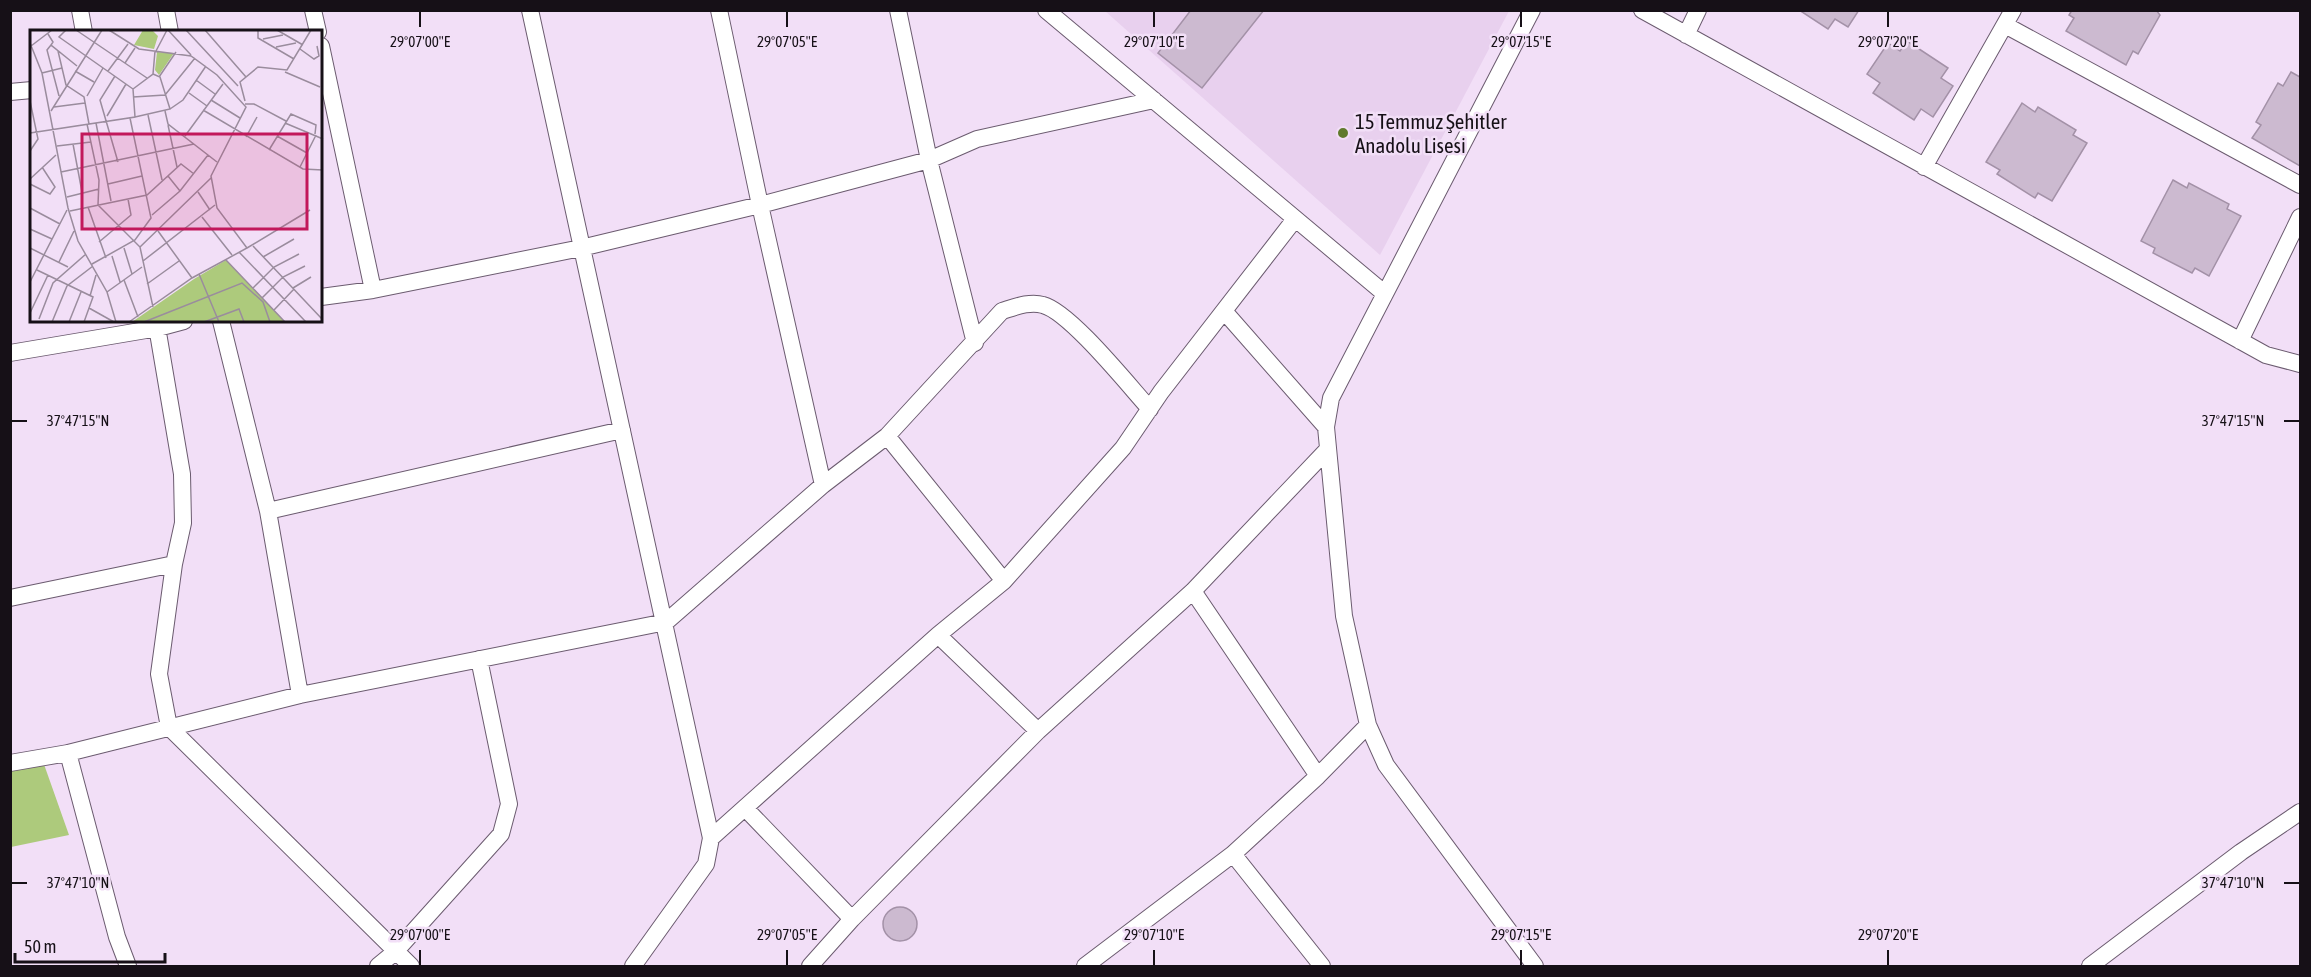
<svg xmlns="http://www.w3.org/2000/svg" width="2311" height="977" font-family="'Asap Condensed',sans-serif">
  <rect width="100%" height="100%" fill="#f2dff7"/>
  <path fill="#e8d0ee" d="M1105,11H1509L1380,255Z"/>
  <path fill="#adca7c" d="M40,753L69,835L11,847V759Z"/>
  <path fill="#ccbad0" stroke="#a391a7" stroke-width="1.5" d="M1191,10H1264L1202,88L1158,53Z
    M1799,10H1859L1848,27L1835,19L1828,29Z
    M2072,10H2156L2160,15L2138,54L2133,51L2126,65L2066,31L2074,18L2069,15Z
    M1907,41L1948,68L1941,78L1953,86L1933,117L1921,109L1914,120L1873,93L1880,83L1867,74L1888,43L1900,51Z
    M2291,72L2300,77V166L2252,138L2261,125L2256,122L2278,83L2283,86Z
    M2022,103L2035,112L2038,107L2076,130L2073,135L2087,143L2052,201L2038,193L2035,198L1997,174L2000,170L1986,162Z
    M2173,180L2187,188L2189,183L2229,204L2227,209L2241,216L2209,276L2195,268L2192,273L2153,253L2155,248L2141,241Z
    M883 924a17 17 0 1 1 34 0a17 17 0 1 1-34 0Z"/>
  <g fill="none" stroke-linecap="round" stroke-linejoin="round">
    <g stroke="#6b5b6f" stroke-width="18">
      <path id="street" d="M80,10L84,32
        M166,10L170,32
        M313,10L318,32
        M530,10L711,838L706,864L633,966
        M719,10L760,205L823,485
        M898,10L929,160L975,343
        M1046,10L1384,293
        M1532,10L1331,398L1326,427L1344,616L1368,725L1386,765L1535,966
        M1642,10L2266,355L2300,364
        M2005,25L2300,185
        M1686,35L1698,10
        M321,46L373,290
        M10,92L32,90
        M1924,167L2013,10
        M321,297L373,290L581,248L760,205L929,160L977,139L1154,100
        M1224,311L1326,427
        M156,321L182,474L183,523L174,564L159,674L169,727L411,966
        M221,321L268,511L300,695
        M2240,341L2300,217
        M10,353L158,328L184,321
        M887,436L1004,581
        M268,511L622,430
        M1193,591L1318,776
        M10,598L174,564
        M938,635L1038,731
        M68,753L117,937L128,966
        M10,763L68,753L300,695L666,622L823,485L887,436L1002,311C1015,307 1030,301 1043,305C1070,312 1129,386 1150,409
        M745,808L852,919
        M711,838L938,635L1004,581L1123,448L1161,392L1295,219
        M1233,854L1322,966
        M378,966L395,952L501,834L509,804L479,659
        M810,966L852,919L1038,731L1193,591L1327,450
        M1085,966L1233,854L1318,776L1368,725
        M2090,966L2241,852L2300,812"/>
    </g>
    <use href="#street" stroke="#fff" stroke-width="16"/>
  </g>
  <path fill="none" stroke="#161017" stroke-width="2" d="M420,12V27M787,12V27M1154,12V27M1521,12V27M1888,12V27M12,421H27M2284,421H2299M12,883H27M2284,883H2299M420,950V965M787,950V965M1154,950V965M1521,950V965M1888,950V965"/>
  <circle fill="#607a2c" stroke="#f2dff7" stroke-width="2" cx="1343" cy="133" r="6"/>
  <g text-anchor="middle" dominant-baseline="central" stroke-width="5" stroke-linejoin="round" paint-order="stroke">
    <g font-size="21" fill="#161017" stroke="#f2dff7" text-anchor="start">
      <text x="1355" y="121">15 Temmuz Şehitler<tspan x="1355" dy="24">Anadolu Lisesi</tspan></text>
    </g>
  </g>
  <g transform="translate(30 30)">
    <rect width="292" height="292" fill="#f2dff7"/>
    <path d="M113,0H122L128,6L124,19L104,15ZM127,22L144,23L129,45L125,40ZM196,230L255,292H102L164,249Z" fill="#adca7c"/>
    <path fill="none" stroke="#9a8c9d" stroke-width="1.5" d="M36,0L29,7L103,59M46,0L117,48M79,0L109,19L161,26L187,45L216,77L181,146L187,178L217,218L162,248L99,292M138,0L161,25M156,0L208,56M175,0L216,47M228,0V8L264,29M247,0L273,15M18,4L23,12L21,15L47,36M233,9L253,5M0,13L12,43L38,178L48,211L77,262L86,292M21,15L17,20L29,66M1,16L22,0M246,17L266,13M270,19L284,29L289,26L287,16M28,21L36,55L54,67L59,94M126,21L137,0M95,33L105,18M45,41L64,52M78,41L98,14M255,42L290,57M12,43L32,38M85,46L70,70L88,132M129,47L146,22M166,50L185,64M159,63L177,76M57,66L73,38M103,67L135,65L165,28M181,70L210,88M0,71L8,109L0,121M215,71L210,52L228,37L257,40L281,0M215,74H224L256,91M24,77L55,73M140,79L153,70L176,36M173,80L273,139L293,140M21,81L72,0M135,81L138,94L187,132M118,85L132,150M77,86L96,54M105,87L140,79L130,47L123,44M66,93L81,171M255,93L293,109M57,94L69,150L68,175L110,217L123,277M138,95L147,137M0,103L105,87L103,59L123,44L125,21M155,106L193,54M247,106L277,123M216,107L227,87M43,114L52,162M27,116L61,112M239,120L261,84L286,95L285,104M270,137L286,105M31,142L164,114M138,146L150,161M0,149L26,125M0,154L20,164L25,157L12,137M78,154L112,146M168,162L180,180M37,167L69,159M58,177L76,228M0,178L30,194M40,181L117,165L151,134L164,144M122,185L150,161L178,125M172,187L202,225M0,199L22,209M128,201L162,248M69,212L101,185L98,169M223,216L292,289M110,217L181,148M0,218L38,237M94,218L102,244M217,218L280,180M209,222L276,292M82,226L90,252M233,227L264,209M196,230L255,292M113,231L185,175M29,232L44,201M62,234L105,210L121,188L100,88M7,240L63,267L54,292M169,244L189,292M94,250L108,287M0,252L37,180M117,254L149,231M223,258L244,237L269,224M263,258L281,247M77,262L112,237M60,266L66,245M232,268L253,247L275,236M59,278L84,292M244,280L264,259M0,283L18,245M9,289L23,253L56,224M22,292L37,256L63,236M39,292L51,262M114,292L212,253L233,272L240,292M174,292L209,279L214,292"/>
    <path fill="#c2185b" fill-opacity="0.15" stroke="#c2185b" stroke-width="3" d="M52,104H277V199H52Z"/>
    <rect width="292" height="292" fill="none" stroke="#161017" stroke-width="3"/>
  </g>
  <g font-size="15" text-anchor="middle" fill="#161017" stroke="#f2dff7" stroke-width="5" stroke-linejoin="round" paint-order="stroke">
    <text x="420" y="47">29°07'00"E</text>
    <text x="787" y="47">29°07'05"E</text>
    <text x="1154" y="47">29°07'10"E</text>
    <text x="1521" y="47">29°07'15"E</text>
    <text x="1888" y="47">29°07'20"E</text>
    <text x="78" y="426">37°47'15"N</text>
    <text x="2233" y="426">37°47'15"N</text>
    <text x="78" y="888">37°47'10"N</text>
    <text x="2233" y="888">37°47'10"N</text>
    <text x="420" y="940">29°07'00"E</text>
    <text x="787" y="940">29°07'05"E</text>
    <text x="1154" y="940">29°07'10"E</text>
    <text x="1521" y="940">29°07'15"E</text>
    <text x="1888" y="940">29°07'20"E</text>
  </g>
  <rect width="2311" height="977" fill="none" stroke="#161017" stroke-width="24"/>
  <path d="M15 953v9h150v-9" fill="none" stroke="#161017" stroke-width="3"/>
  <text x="24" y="953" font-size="18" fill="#161017" stroke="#f2dff7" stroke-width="4.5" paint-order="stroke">50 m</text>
</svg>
